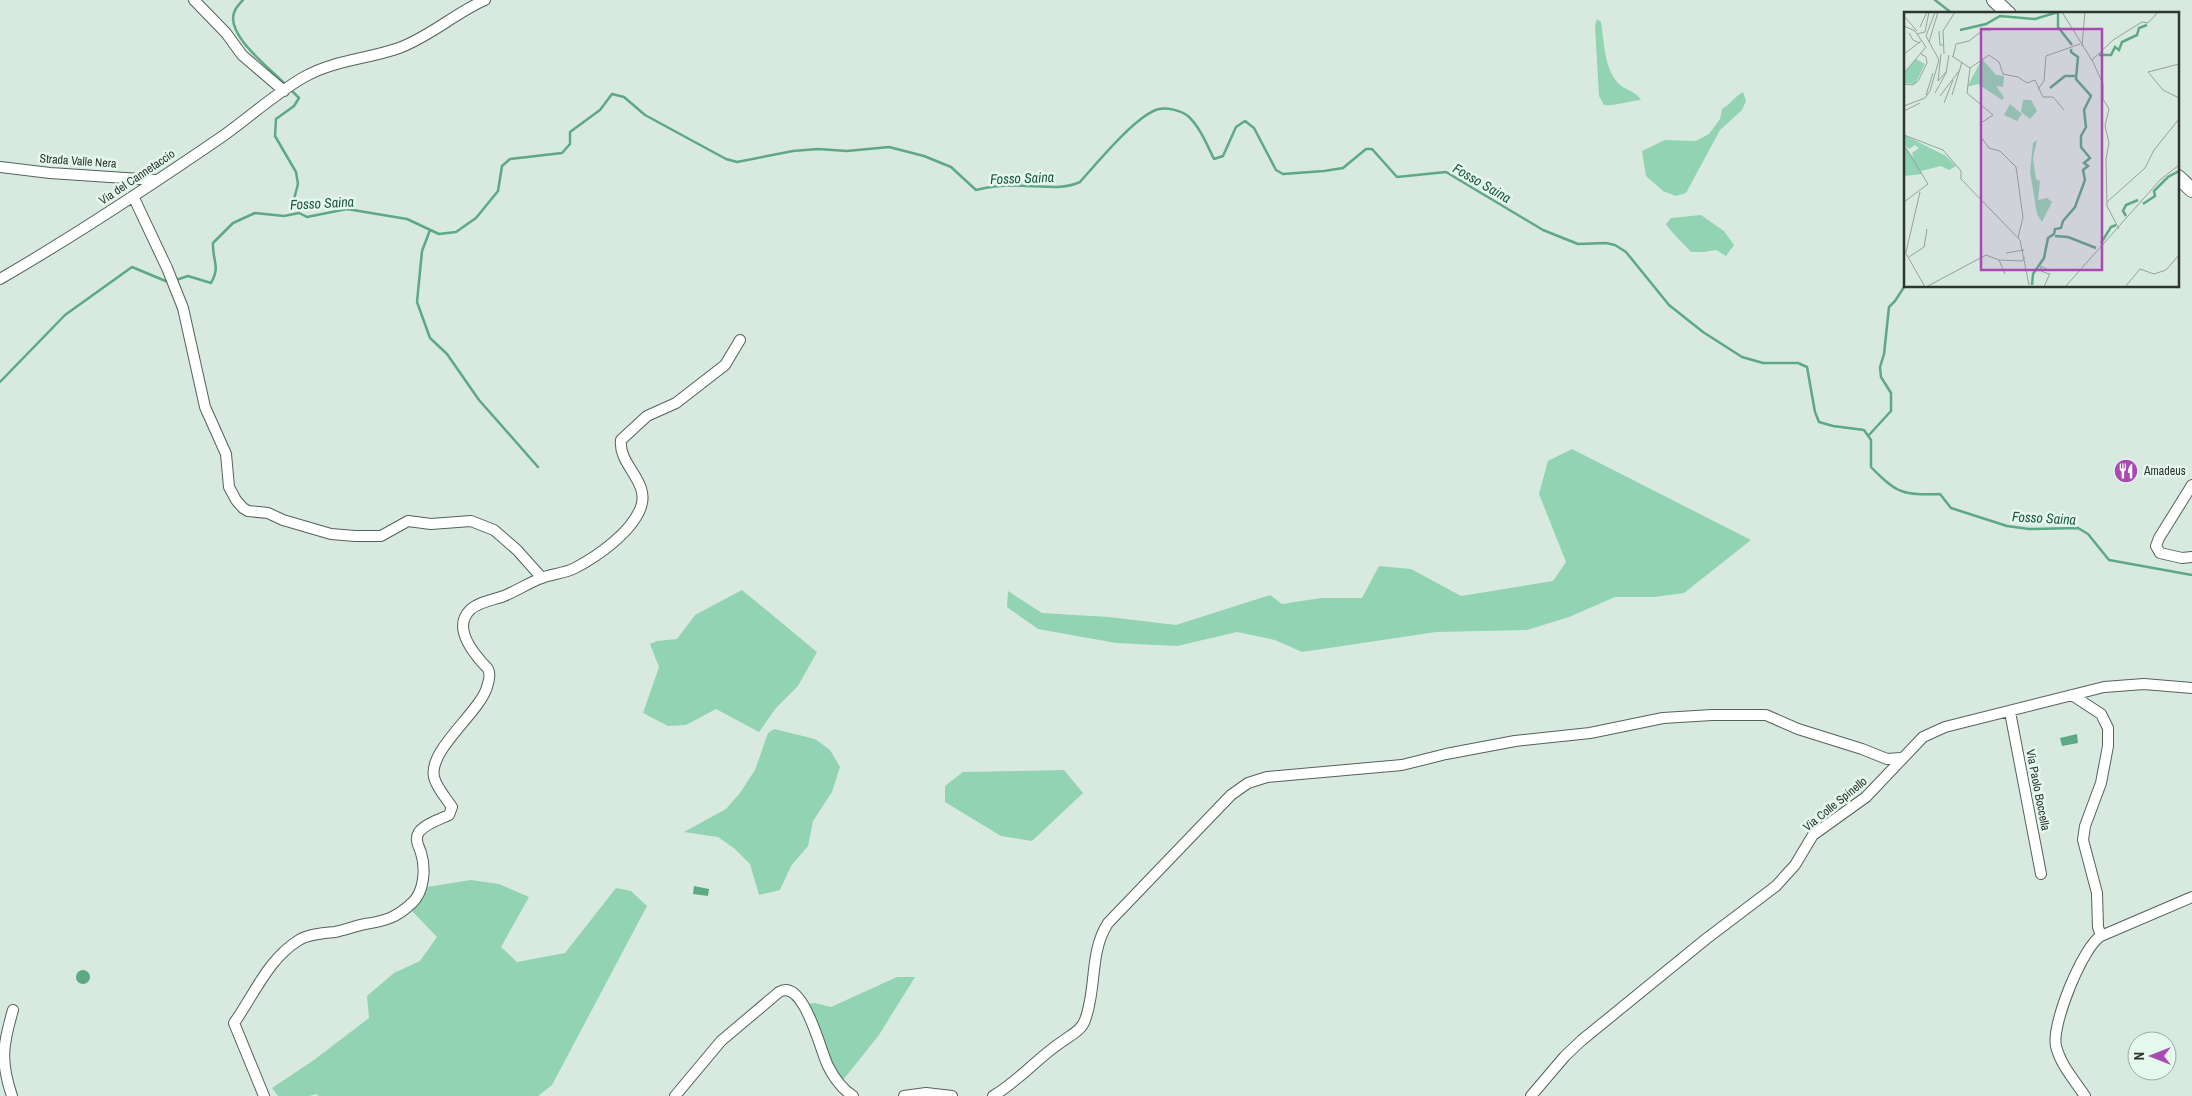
<svg xmlns="http://www.w3.org/2000/svg" width="2192" height="1096" font-family="'Archivo Narrow',sans-serif">
  <rect width="100%" height="100%" fill="#d8eae0"/>
  <path fill="#91d3b2" d="M1597,19L1601,22C1604,41 1604,69 1619,84C1625,90 1637,92 1641,100C1628,101 1616,106 1604,105L1599,96L1595,26Z
    M1743,92L1746,101L1742,110L1720,130L1686,193L1676,196L1663,191L1646,176L1642,151L1665,140L1696,141L1709,134L1720,119L1722,109C1731,104 1734,97 1743,92Z
    M1701,215L1724,231L1734,245L1726,256L1716,250L1704,252H1691C1685,245 1669,230 1666,224L1671,218Z
    M1572,449L1751,540L1684,593L1655,597H1615L1569,617L1527,630L1436,632L1302,652L1275,640L1237,632L1177,646L1116,643L1038,629L1007,607L1008,591L1042,613L1109,617L1176,625L1270,595L1282,604L1321,598H1362L1379,566L1411,569L1461,596L1553,581L1566,562L1539,494L1548,461Z
    M742,590L817,652L798,686L776,708L759,732L716,709L686,725L668,726L643,713L659,667L650,644L657,641L677,639L695,615Z
    M774,729L815,739L830,750L840,767L832,792L813,821L808,846L791,866L780,890L759,895L750,864L735,849L718,837L684,832L726,809L740,793L755,770L768,733Z
    M1064,770L1083,793L1032,841L1001,836L945,802V786L963,772Z
    M471,880L499,884L529,897L501,947L517,962L565,953L616,888L631,891L647,906L552,1085L538,1096H318L317,1094L309,1096H278L272,1088L314,1060L369,1018L367,996L394,973L420,961L437,937L412,911L427,887Z
    M897,977H915L879,1035L843,1080L826,1054L808,1004L815,1003L831,1007Z"/>
  <path fill="#5da885" d="M2077,734L2078,743L2062,746L2060,738Z
    M694,886L709,889L708,896L693,894Z
    M76 977a7 7 0 1 1 14 0a7 7 0 1 1-14 0Z"/>
  <g fill="none" stroke-linecap="round" stroke-linejoin="round">
    <path stroke="#5da885" stroke-width="2.5" d="M243,0C240,3 235,9 234,13C226,36 272,70 286,85
      M1935,0L1953,14
      M290,89L299,98L294,106L276,119L275,136L296,172L298,184L294,199L299,212
      M430,230L422,251L417,302L430,338L447,354L479,400L538,467
      M176,280L188,276L211,283C221,265 212,261 213,243L233,223L255,213L284,216L299,213L307,217L347,209L407,219L439,234L456,232L476,218L498,191L502,166L510,159L562,153L570,144V132L600,110L612,94L624,97L645,115L726,159L737,162L793,151L818,149L847,151L889,147L924,156L951,167L976,190C992,186 1010,185 1026,186C1045,186 1063,190 1080,182C1096,164 1137,114 1159,109C1167,107 1182,111 1188,116C1200,127 1207,145 1214,159L1223,156L1236,127L1245,121L1254,128L1276,170L1283,174L1324,171L1343,168L1366,149H1372L1397,177L1446,172L1543,230L1578,244L1606,243L1615,245L1626,252L1669,305L1703,332L1742,357L1763,363H1798L1807,367L1815,412L1819,422L1833,426L1864,430L1871,440V467C1897,494 1903,495 1940,494L1951,508L2007,526L2029,529L2078,528L2088,534L2109,560L2192,575
      M0,382L65,315L132,267L168,282
      M1869,435L1891,411V393L1881,377L1880,367L1884,354L1889,307L1895,301L1906,284"/>
    <g stroke="#53625a" stroke-width="12">
      <path id="street" d="M194,0L226,33L242,55L284,91
        M0,167L50,173L155,180
        M133,196L167,268L183,308L205,407L226,454L229,487L236,500L243,508L248,511L268,513L283,520L331,534L355,536H381L408,521L431,524L471,521L494,530L517,550L542,578
        M0,279C76,235 150,186 223,136C250,117 278,91 306,76C335,60 368,59 399,48C431,36 455,13 485,0
        M2192,485L2159,538L2156,546L2160,553L2182,558L2192,557
        M2072,695L2101,714L2108,728V746L2101,783L2085,826L2083,840L2097,893L2098,927L2101,936C2083,946 2051,1025 2056,1046C2060,1064 2075,1081 2085,1096
        M2010,712L2041,874
        M2101,936L2192,897
        M12,1096C0,1061 3,1044 13,1010
        M264,1096L234,1023C254,995 268,959 299,940C308,934 324,933 335,932C345,930 355,926 365,924C385,921 396,918 412,903C424,892 426,869 421,853C419,846 414,840 419,832C425,824 440,819 449,815L452,807C446,798 436,787 434,777C428,750 480,712 487,687C489,681 491,674 488,669C486,666 482,663 480,660C469,647 454,626 470,610C478,602 493,600 504,596C516,591 527,584 539,579C550,574 563,574 575,568C598,556 632,532 641,507C650,481 618,465 621,440L647,416L676,403L725,365L740,340
        M675,1096L721,1041L779,992C804,978 820,1050 828,1066C834,1078 842,1089 853,1096
        M904,1096L926,1093L952,1096
        M993,1096C1019,1081 1038,1057 1063,1041C1071,1035 1082,1030 1085,1020C1097,989 1089,952 1108,923L1231,795L1248,783L1267,777L1402,765L1446,754L1515,741L1590,733L1663,718L1712,715H1766L1798,729L1862,749L1887,759L1901,758
        M1531,1096L1565,1056L1582,1040L1706,939L1776,886L1795,865L1813,835L1866,797L1923,737L1945,727L2104,687L2144,684L2192,688"/>
    </g>
    <g stroke="#53625a" stroke-width="16">
      <path id="secondary" d="M1994,0L2009,14
        M2178,177L2192,190"/>
    </g>
    <use href="#street" stroke="#fff" stroke-width="10"/>
    <use href="#secondary" stroke="#fff" stroke-width="14"/>
  </g>
  <defs>
    <g id="restaurant-disc" transform="scale(1.25)"><circle r="9.5" fill="#a94ab3" stroke="#e5f8ee"/><path d="M-5-6h1v4h1v-4h1v4h1v-4h1v5L-1.5 .5V6h-2V.5L-5-1ZM5-6V6H3V1.5H1.5Q1.5-4 5-6Z" fill="#fff"/></g>
  </defs>
  <g fill-rule="evenodd">
    <use href="#restaurant-disc" x="2126" y="471"/>
  </g>
  <g text-anchor="middle" dominant-baseline="central" stroke-width="5" stroke-linejoin="round" paint-order="stroke">
    <g font-size="12" fill="#2f3632" stroke="#e5f8ee">
      <text transform="translate(78 161) rotate(4)">Strada Valle Nera</text>
      <text transform="translate(137 177) rotate(-34)">Via del Cannetaccio</text>
      <text transform="translate(2038 790) rotate(79)">Via Paolo Boccella</text>
      <text transform="translate(1835 804) rotate(-39)">Via Colle Spinello</text>
    </g>
    <g font-size="12" fill="#2f3632" stroke="#e5f8ee" text-anchor="start">
      <text x="2144" y="471">Amadeus</text>
    </g>
    <g font-size="14" font-style="italic" fill="#1c563d" stroke="#e5f8ee">
      <text transform="translate(1022 178) rotate(-2)">Fosso Saina</text>
      <text transform="translate(1482 183) rotate(30)">Fosso Saina</text>
      <text transform="translate(322 203) rotate(-3)">Fosso Saina</text>
      <text transform="translate(2044 518) rotate(3)">Fosso Saina</text>
    </g>
  </g>
  <g transform="translate(1904 12)">
    <rect width="275" height="275" fill="#d8eae0"/>
    <path d="M12,47L21,52L11,72L0,71V61ZM78,47L92,63L100,64L99,75L92,74L100,85L98,88L74,72L63,75ZM119,88H127L133,99L126,107L117,100ZM106,92L118,102L113,109L100,103ZM0,123L42,144L52,154L45,158L37,154L17,159L18,162L0,164V134L10,146L8,141L15,136L11,133L5,137L0,132ZM133,128L129,146L132,167L136,169L134,188L143,186L148,190L138,210L133,202L126,160L129,131Z" fill="#91d3b2"/>
    <path fill="none" stroke="#5da885" stroke-width="2.5" d="M154,0V15L168,33M56,18L82,12L96,4L131,7L154,0M195,43H207L211,35L215,38L218,30L233,23L235,16L243,13M146,76L161,64H172M239,192L251,184L250,179L264,165L275,159M222,204L219,199L222,193L234,188M151,224L164,225L192,236M197,231L207,215L212,213M128,273L129,262L140,246L144,226L150,222L151,217L157,216L159,209L171,195L181,168L179,158L184,154L180,151L186,146L177,135V124L182,115L180,98L187,84L172,67L174,45L167,40V37"/>
    <path fill="none" stroke="#94a29a" stroke-width="1" d="M158,0L189,50L199,72V87L205,97L201,114L205,131L202,147L203,194L215,217M0,4L13,19M0,14L11,19L22,35L0,61M16,15L23,0M35,19L36,33H39M5,21L9,28L16,31M13,22L21,20L25,0M25,30L34,0M178,34L181,0M0,42L17,29M37,42L34,69L42,60M40,42L39,19L51,0M48,44L66,56M49,45L52,32L65,29L79,18H87M188,48L209,28L238,10L244,11L254,0M244,60L259,78L275,86M244,60L275,52M0,72L9,73L14,69L23,51L22,45L17,42M134,77L140,69L142,44L176,32M31,81L42,61L45,43M22,83L29,61M48,83L58,50M36,84L55,59M40,91L49,68M0,94L21,86L26,79L35,48L22,24L31,0M0,99L16,91M0,123L39,138L57,159V167L116,228L125,273M0,133L24,172L0,190M203,190L241,156L250,138L275,107M114,226L119,205L112,155L96,139L85,136L77,125V111L89,103L63,81L66,56L85,43L95,50L99,62L114,65L123,71L131,68L139,85H149L160,98M0,238L21,275M2,240L16,180M102,241L120,238M5,245L20,235L23,217M95,248L101,262M145,262L137,259V254L146,259M22,275L82,243L95,248L118,249L121,245M116,275H133M140,275L146,261M161,275L256,168L275,153M221,275L236,257L250,262L262,258L275,243"/>
    <path fill="#a94ab3" fill-opacity="0.15" stroke="#a94ab3" stroke-width="2.5" d="M77,17H198V258H77Z"/>
    <rect width="275" height="275" fill="none" stroke="#2f3632" stroke-width="2.5"/>
  </g>
  <g transform="translate(2152 1056) rotate(270)"><circle r="24" fill="#e5f8ee" stroke="#9caaa3"/>
  <path d="M0-4L9 19L0 12L-9 19Z" fill="#a94ab3"/>
  <text y="-8" font-size="14" font-weight="bold" text-anchor="middle" fill="#2f3632">N</text>
  </g>
</svg>
